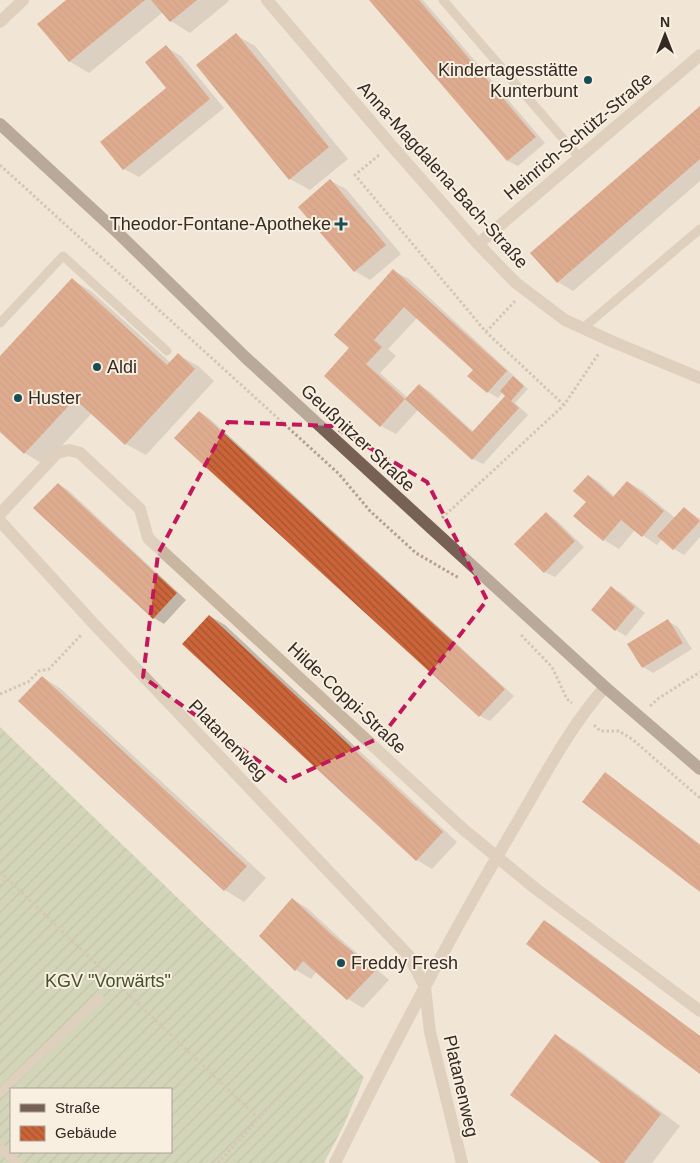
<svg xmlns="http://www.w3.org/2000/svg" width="700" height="1163" font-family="Helvetica,sans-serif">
  <defs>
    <pattern id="garden-furrows" width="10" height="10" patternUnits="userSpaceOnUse" patternTransform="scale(1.25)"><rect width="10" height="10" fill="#afc095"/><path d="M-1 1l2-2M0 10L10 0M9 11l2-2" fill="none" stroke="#8f9c79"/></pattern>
    <pattern id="building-back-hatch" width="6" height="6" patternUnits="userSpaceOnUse" patternTransform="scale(1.25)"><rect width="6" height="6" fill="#cb6539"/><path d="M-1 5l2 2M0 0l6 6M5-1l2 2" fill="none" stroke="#a55330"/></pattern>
  </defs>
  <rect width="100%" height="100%" fill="#f1e5d5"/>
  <path fill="url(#garden-furrows)" fill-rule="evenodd" d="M0,727L364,1077L344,1125L324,1163H0ZM11,1089H171V1152H11Z"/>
  <path fill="#0003" fill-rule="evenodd" d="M68,0H228L229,1L190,33L171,21L163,12L89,73L69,61Z
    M371,0H423L545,143L518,166L508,161Z
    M236,35L255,46L348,159L310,190L290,179L198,66Z
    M166,47L181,56L224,108L139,177L124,169L168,88Z
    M700,107V181L573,291L558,282Z
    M331,181L346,189L401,254L370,280L355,271Z
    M394,271L409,279L528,389L515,403L528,415L483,464L473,459L418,410L396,434L381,426L350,348ZM417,318L474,370L488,392L498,398L503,392L507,396L474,432L429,391L419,385L408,398L380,373L396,356L388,349Z
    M72,280L91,291L171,363L178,355L198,366L214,381L146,455L126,444L92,413L44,465L25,453L0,431V358Z
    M199,412L209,418L514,696L490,721L480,716Z
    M589,476L599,482L615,497L628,482L643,491L675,518L684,508L700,519V537L684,555L674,549L662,539L657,545L635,530L619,549L604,540L588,526Z
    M58,484L68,490L186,600L164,624L154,618Z
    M546,514L556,520L584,547L555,577L545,572Z
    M611,588L621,593L645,613L626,636L616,630L592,610Z
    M210,616L225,625L457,842L432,869L417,860Z
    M668,621L678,627L692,649L653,673L643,667Z
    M42,677L61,689L266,878L244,902L225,890Z
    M605,774L615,780L700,844V891Z
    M292,899L307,908L345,943L389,980L363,1008L348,999L317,971L311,979L296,970L261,936Z
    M545,921L555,927L700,1036V1073Z
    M555,1036L575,1047L680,1126L652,1163H603Z"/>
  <path fill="url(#building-back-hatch)" d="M66,0H145L69,62L37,24Z
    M151,0H197L170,22Z
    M369,0H419L536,137L507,161Z
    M236,33L329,147L289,180L196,65Z
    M166,45L210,99L123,170L100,142L166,88L145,62Z
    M700,106V159L557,283L530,253Z
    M330,179L386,245L354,272L298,207Z
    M393,269L507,371L487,393L467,376L473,370L404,307L374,340L382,347L366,364L405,399L419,384L472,432L505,396L500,391L513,376L524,386L511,401L519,408L472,460L405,399L380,427L324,376L349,348L334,335Z
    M72,278L167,365L178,353L195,369L125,445L75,399L24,454L0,432V356Z
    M199,411L505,689L479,717L174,438Z
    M588,475L613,497L627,481L664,511L642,537L621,520L603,541L573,516L586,502L573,491Z
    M58,483L177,593L153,619L33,508Z
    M684,507L700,521L673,550L657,536Z
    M546,512L575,541L544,573L514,544Z
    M611,586L635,607L615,631L591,610Z
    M209,615L443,832L416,861L182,644Z
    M668,619L683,643L642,668L627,644Z
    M42,676L247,866L224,891L18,701Z
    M605,772L700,845V892L582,802Z
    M292,898L330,933L375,971L347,1000L303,961L295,971L259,936Z
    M544,920L700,1036V1074L526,944Z
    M555,1034L661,1114L624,1163H601L510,1095Z"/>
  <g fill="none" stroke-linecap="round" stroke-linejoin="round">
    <path stroke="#b5a08b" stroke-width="3" stroke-dasharray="2.5 2.5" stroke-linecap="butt" d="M379,155L355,175L486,332L564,405
      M0,165L339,474L370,511L416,553L459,578
      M486,332L515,301
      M442,518L564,405L599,353
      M521,635L552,667L567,699L572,703
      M0,694L28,682L39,671L49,669L82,634
      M650,706L659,698L700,672
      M594,725L600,731H619L632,739L700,798
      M0,872L258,1118
      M0,886L7,879
      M218,1163L284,1091"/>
    <path stroke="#c9b6a1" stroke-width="9" d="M443,0L579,157
      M0,323L63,256L167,351
      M583,328L700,229
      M0,1093L99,998
      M0,1147L17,1163"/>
    <path stroke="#c9b6a1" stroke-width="12" d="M267,0L391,145L478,244L516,283L565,320L611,341L700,378
      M0,22L23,0
      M478,244L700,55
      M0,514L57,453L69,450L80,453L140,509L148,538L463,829L536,889L700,1011
      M0,521L93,623L409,956L425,987L430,1032L462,1163
      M335,1163C391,1049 450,936 515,826C543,779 568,729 605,687"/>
    <path stroke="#766154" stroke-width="12" d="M0,124L117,232L245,357L431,528L605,687L700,769"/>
  </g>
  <path d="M0 0H700V1163H0ZM228,422L333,426L427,482L487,600L381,737L286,781L143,677L158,554Z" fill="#f1e5d5" fill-opacity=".55" fill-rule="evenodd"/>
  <path fill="none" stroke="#c2185b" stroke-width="4" stroke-dasharray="10 6" stroke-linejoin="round" d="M228,422L333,426L427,482L487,600L381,737L286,781L143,677L158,554Z"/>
  <g fill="#194d55" stroke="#f9efe1" stroke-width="2">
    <circle cx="588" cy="80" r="5"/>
    <path d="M338.5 216.5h5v5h5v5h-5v5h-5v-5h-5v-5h5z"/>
    <circle cx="97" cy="367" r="5"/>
    <circle cx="18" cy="398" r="5"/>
    <circle cx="341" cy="963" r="5"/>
  </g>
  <g text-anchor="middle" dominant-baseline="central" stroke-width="4" stroke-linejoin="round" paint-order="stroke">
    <g font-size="18" fill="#332a24" stroke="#f9efe1" text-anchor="start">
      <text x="578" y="70" text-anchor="end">Kindertagesstätte<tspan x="578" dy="21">Kunterbunt</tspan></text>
      <text x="331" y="224" text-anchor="end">Theodor-Fontane-Apotheke</text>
      <text x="107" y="367">Aldi</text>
      <text x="28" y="398">Huster</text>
      <text x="351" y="963">Freddy Fresh</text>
    </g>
    <g font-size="18" fill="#332a24" stroke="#f9efe1">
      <text transform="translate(578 136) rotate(-40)">Heinrich-Schütz-Straße</text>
      <text transform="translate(443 175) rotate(48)">Anna-Magdalena-Bach-Straße</text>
      <text transform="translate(358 438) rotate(43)">Geußnitzer Straße</text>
      <text transform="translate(347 698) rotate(43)">Hilde-Coppi-Straße</text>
      <text transform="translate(228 740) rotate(46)">Platanenweg</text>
      <text transform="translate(461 1086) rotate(77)">Platanenweg</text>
    </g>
    <g font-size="18" fill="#405227" stroke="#f9efe1">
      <text x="108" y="981">KGV "Vorwärts"</text>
    </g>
  </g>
  <rect x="10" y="1088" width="162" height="65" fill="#f9efe1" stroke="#aaa095"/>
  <rect x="20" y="1104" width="25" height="8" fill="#766154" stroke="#aaa095"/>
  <text x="55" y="1113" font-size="15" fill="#332a24">Straße</text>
  <rect x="20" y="1126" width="25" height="15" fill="url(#building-back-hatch)" stroke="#aaa095"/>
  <text x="55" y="1138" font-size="15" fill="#332a24">Gebäude</text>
  <g transform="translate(665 35)" stroke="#f9efe1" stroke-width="4" paint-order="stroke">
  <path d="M0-4L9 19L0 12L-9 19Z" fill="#332a24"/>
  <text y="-8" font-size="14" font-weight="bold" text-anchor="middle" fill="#332a24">N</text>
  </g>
</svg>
